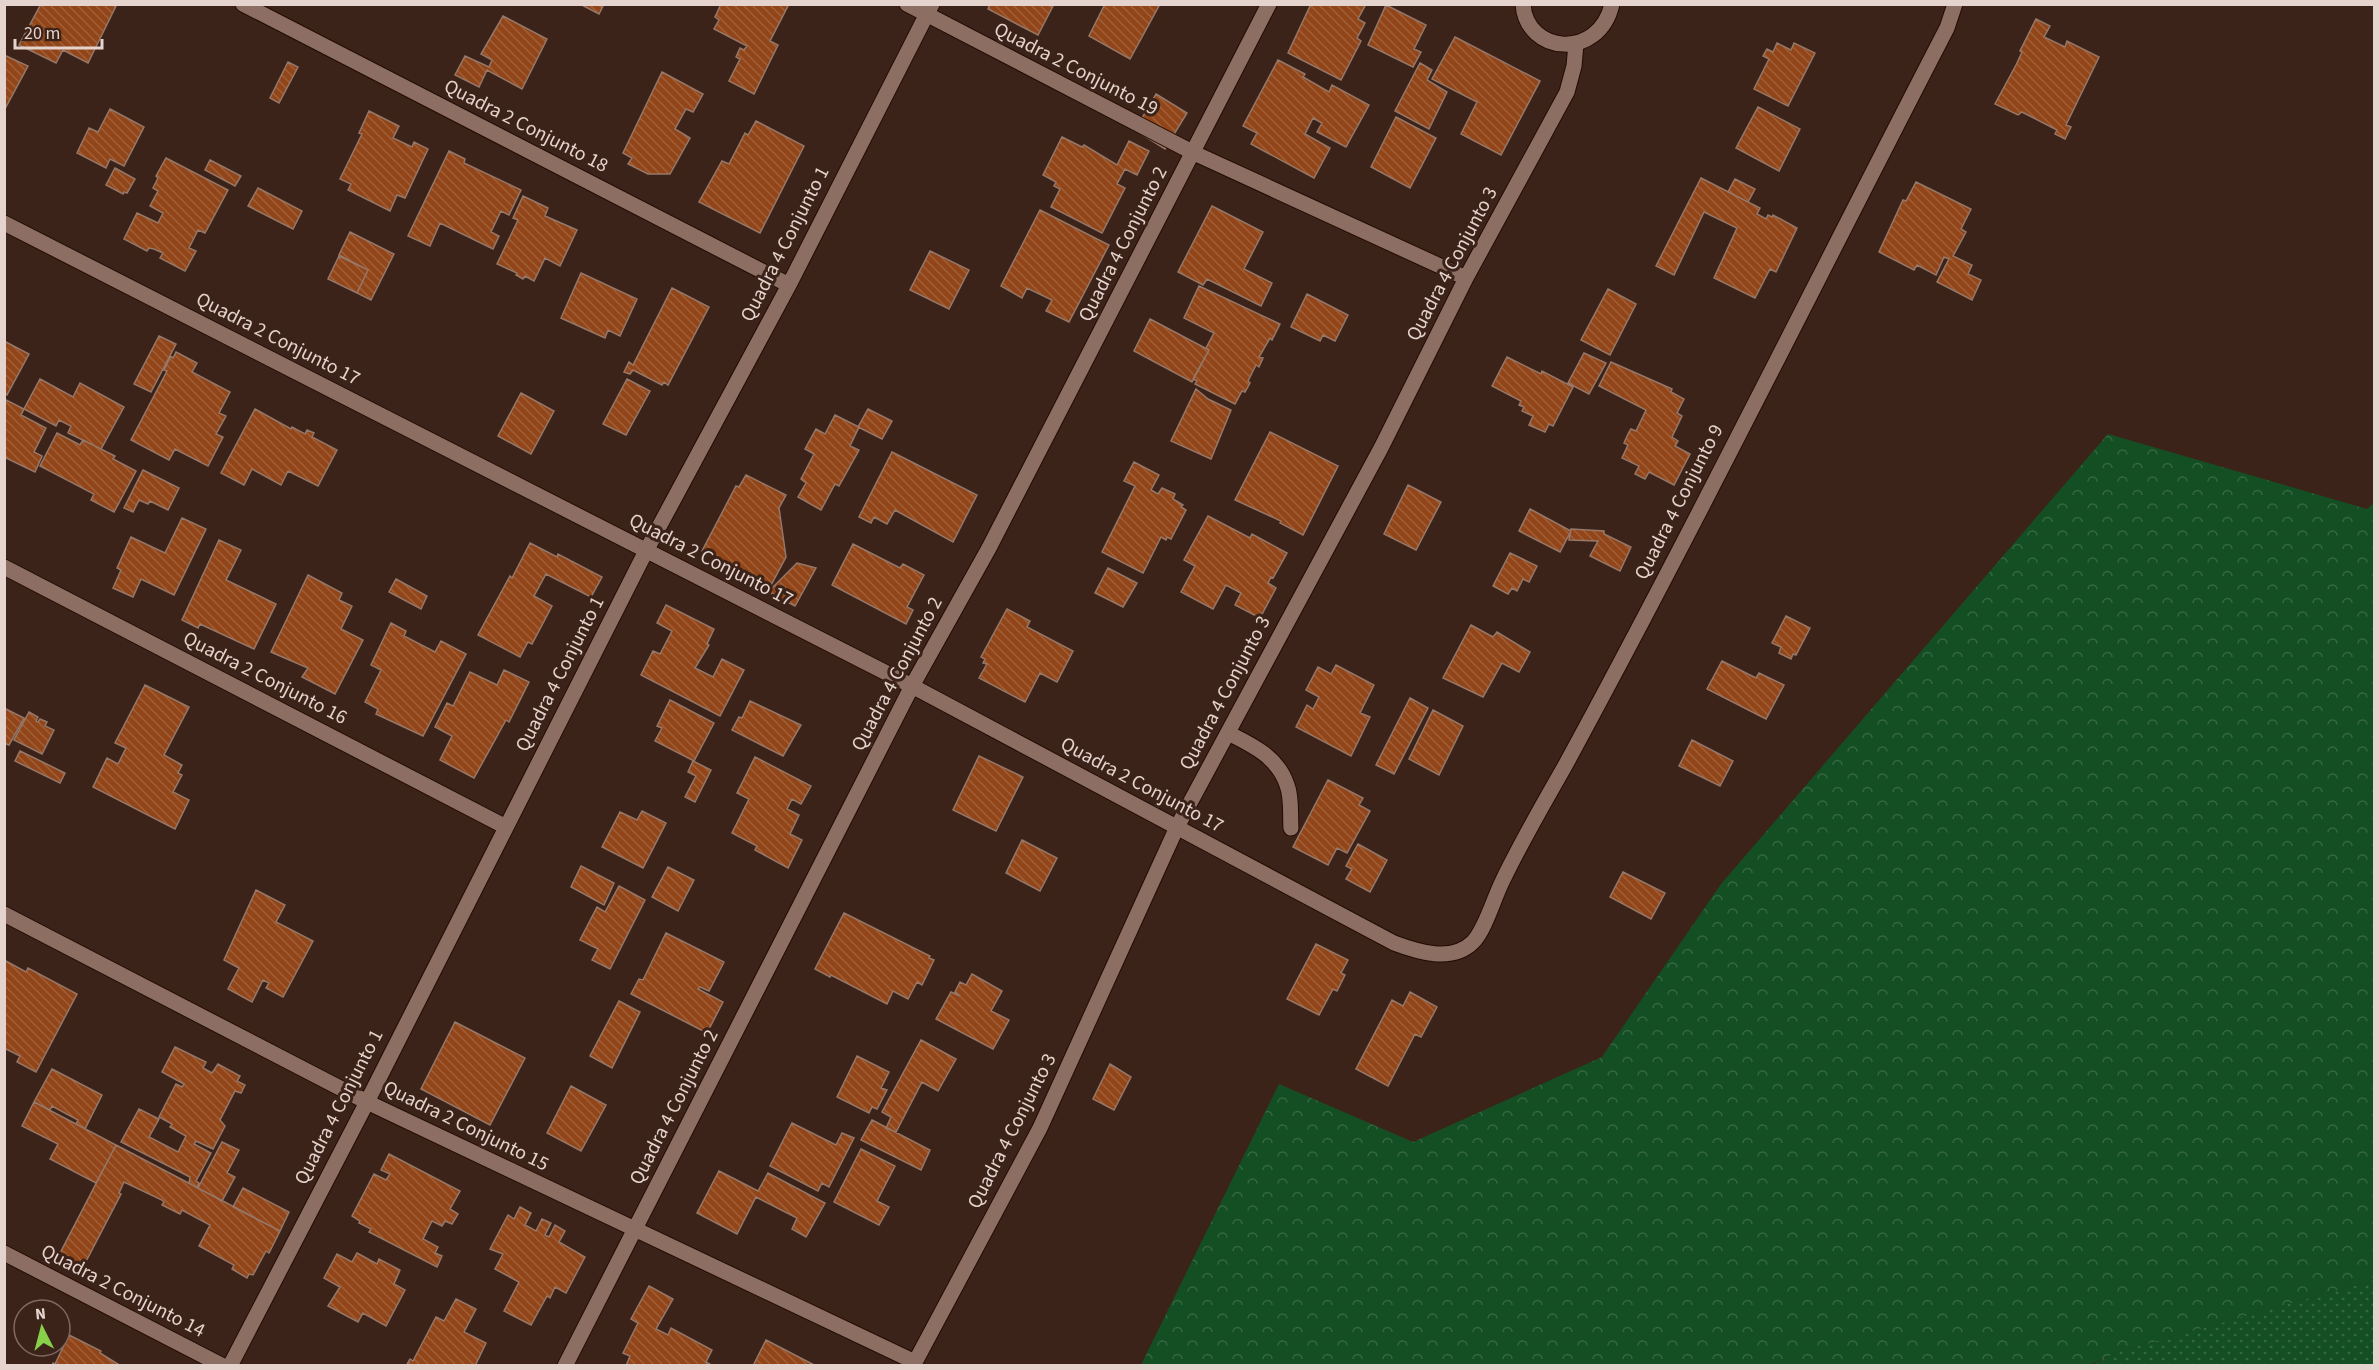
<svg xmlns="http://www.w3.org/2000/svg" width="2379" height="1370" font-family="'Source Sans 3',sans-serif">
  <defs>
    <pattern id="grass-dots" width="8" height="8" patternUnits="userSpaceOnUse" patternTransform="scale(1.5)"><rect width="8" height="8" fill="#134f22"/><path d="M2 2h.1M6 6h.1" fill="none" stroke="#356741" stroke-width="1.8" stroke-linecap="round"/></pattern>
    <pattern id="forest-crowns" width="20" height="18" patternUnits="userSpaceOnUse" patternTransform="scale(1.5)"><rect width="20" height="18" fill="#134f22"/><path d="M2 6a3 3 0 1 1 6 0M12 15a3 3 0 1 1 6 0" fill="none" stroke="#356741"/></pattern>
    <pattern id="building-back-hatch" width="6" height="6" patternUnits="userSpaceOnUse" patternTransform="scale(1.5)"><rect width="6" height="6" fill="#914518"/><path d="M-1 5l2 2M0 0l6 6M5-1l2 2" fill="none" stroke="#a05f38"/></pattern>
  </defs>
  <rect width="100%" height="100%" fill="#3c2319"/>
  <path fill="url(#grass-dots)" d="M2374,1280V1365L2089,1366L2120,1351Z"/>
  <path fill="url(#forest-crowns)" d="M2108,434L2367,509L2374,503V1280L2121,1351L2089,1365H1141L1279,1084L1413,1142L1602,1057L1721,884Z"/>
  <path fill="url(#building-back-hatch)" stroke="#957869" stroke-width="1.5" d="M41,4H117L88,63L63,50L56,63L19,45Z
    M580,4H604L599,14Z
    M721,4H789L770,41L778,45L754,94L729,81L740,59L736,57L740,48L744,50L747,46L714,29L719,20L715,17Z
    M990,4H1050L1053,6L1038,35L988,9Z
    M1105,4H1160L1130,59L1089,36Z
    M1311,4H1366L1358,19L1365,23L1357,38L1361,41L1341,80L1288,53Z
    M1386,5L1426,25L1414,49L1421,52L1413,67L1368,45Z
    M503,16L547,39L522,89L487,70L479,87L455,75L465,56L489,67L492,60L481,54Z
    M2036,19L2050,26L2044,37L2065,47L2067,41L2099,57L2066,125L2071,127L2065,139L2055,134L2057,130L2022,112L2018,115L1995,104L2016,65L2022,52L2020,51Z
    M1455,37L1540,81L1501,155L1461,134L1477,102L1432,79Z
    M1777,43L1791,50L1794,43L1815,53L1788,106L1754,89L1769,59L1763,56L1767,49L1773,52Z
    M4,55L28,66L6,107L4,106Z
    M1278,60L1305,74L1303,77L1329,92L1332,85L1369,105L1346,147L1317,132L1322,123L1313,118L1305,134L1330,148L1314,178L1251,144L1257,133L1243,126Z
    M288,62L298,67L279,103L270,98Z
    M1420,63L1432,70L1427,80L1447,92L1429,129L1395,111Z
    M662,72L703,94L693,112L686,109L675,129L690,138L670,174H648L628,164L632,158L623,153Z
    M1156,94L1187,113L1165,149L1135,130Z
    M1758,107L1800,129L1779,171L1736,148Z
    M110,109L144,127L124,166L110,159L106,168L77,153L89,128L98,132Z
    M369,111L399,126L393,138L412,147L414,142L428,149L405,198L397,195L390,211L348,190L351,184L340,179L362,134L359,133Z
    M1396,117L1436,138L1410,188L1371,167Z
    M756,121L804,146L760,233L699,202L722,161L729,164L745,133L748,135Z
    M1062,137L1082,147L1084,145L1117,165L1129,141L1149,151L1137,175L1125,169L1117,184L1125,188L1102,233L1051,207L1060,189L1054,186L1056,182L1043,175Z
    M449,151L465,159L464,163L521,190L509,215L501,211L491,232L499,236L493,249L440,223L430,246L408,236Z
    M166,158L228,190L205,233L198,230L189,248L196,251L185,271L160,258L163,253L154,249L149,248L147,251L124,239L137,213L158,223L163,213L150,206L158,191L153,188L158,178L156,176Z
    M210,160L241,176L235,186L205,170Z
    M115,168L135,179L127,193L124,192L123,194L106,185Z
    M1701,178L1760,208L1757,214L1766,219L1768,215L1772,217L1773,215L1797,228L1776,272L1770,269L1755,298L1714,278L1737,228L1704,212L1674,275L1656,266Z
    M1735,179L1755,189L1748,202L1728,192Z
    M1916,182L1971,209L1961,229L1966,232L1953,256L1972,265L1968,274L1981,280L1972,300L1937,282L1949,259L1944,257L1936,275L1917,265L1914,270L1879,252L1903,200L1906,201Z
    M258,188L302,211L293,229L248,206Z
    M523,196L548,208L545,216L577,230L560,266L545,258L534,281L525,276L523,279L516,275L517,273L497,264L518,220L513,218Z
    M1212,206L1263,232L1244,269L1272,283L1261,306L1207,279L1203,285L1178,272Z
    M1040,210L1109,245L1069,322L1046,311L1052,300L1027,288L1022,298L1001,286Z
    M350,232L394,254L371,300L357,293L368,270L339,255Z
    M930,251L969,270L949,309L910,290Z
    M339,256L368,270L357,293L328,279Z
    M581,273L637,299L620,336L608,330L605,338L561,318Z
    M1199,286L1280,324L1272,340L1270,338L1259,357L1263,358L1259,367L1256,365L1248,381L1250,383L1245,392L1242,391L1235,404L1195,384L1197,381L1193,379L1209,350L1206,348L1214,333L1184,318Z
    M672,288L709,307L668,385L664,382L662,385L633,370L630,374L624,372L629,362L633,365Z
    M1608,289L1636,304L1610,355L1581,340Z
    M1307,294L1348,315L1335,341L1323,335L1320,341L1291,327Z
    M1150,319L1209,350L1192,382L1134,351Z
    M159,336L176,344L151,392L134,384Z
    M4,341L29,354L7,395L4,393Z
    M176,352L197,363L192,372L230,392L219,413L226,416L216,434L223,437L208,466L175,449L169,460L131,440L167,371L164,370L171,356L173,358Z
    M1584,353L1606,363L1589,394L1568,383Z
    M1507,357L1541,374L1542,371L1573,387L1553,426L1549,424L1545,432L1529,425L1533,416L1522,411L1524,407L1519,405L1521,401L1492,386Z
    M1611,362L1672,389L1671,392L1684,399L1677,413L1682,416L1672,437L1678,441L1675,446L1690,454L1674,485L1649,472L1645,479L1635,474L1639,466L1622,458L1628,445L1624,443L1629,432L1631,429L1636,431L1646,410L1599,386Z
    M40,379L73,397L80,383L124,407L101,449L68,433L71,426L59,420L56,426L24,409Z
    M627,379L650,391L626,435L603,424Z
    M1196,389L1208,399L1231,410L1211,459L1171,441Z
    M521,393L554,411L531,454L498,436Z
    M4,399L24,409L21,415L46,428L34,452L42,456L35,472L4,457Z
    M255,409L291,429L292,427L305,434L307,430L314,433L312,437L337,450L318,486L288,471L281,485L252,469L244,485L221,473Z
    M868,409L892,421L882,439L858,427Z
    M835,415L859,427L850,446L859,450L839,486L835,484L821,510L798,497L806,483L801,479L814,454L805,449L816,429L825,434Z
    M1270,432L1338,466L1303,535L1280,523L1281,521L1235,500Z
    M57,433L80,445L83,440L115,456L113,459L136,471L114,512L91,500L94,494L40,466Z
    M892,452L977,495L953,542L895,510L887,524L874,517L871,523L859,517Z
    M1134,462L1159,475L1151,490L1158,494L1162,488L1175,494L1173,499L1183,505L1181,507L1186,510L1171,539L1167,537L1166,540L1161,537L1143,573L1102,552L1135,486L1124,481Z
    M143,470L179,488L168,510L150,501L148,504L139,500L133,512L124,508Z
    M746,475L786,495L779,508L786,557L770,587L702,551L736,486L739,487Z
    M1408,485L1441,502L1416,550L1384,534Z
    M1530,509L1571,531L1560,552L1519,531Z
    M1208,516L1250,538L1252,534L1287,553L1273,578L1271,577L1268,583L1276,588L1260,618L1235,605L1241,593L1226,585L1213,609L1181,592L1195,566L1184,560Z
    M182,518L206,529L174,595L141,579L133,597L113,588L121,570L117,568L131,537L165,553Z
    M1571,529L1604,531V534L1631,547L1620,571L1590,556L1598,541L1569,540Z
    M219,540L241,550L226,580L276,604L254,649L200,624L198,628L182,620Z
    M530,543L557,557L558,554L602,577L591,597L546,574L534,596L552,606L532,644L528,642L520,657L478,635L510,576L512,578Z
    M853,544L900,568L903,564L924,575L907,607L913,610L906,624L832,585Z
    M1510,553L1537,566L1529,582L1523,579L1517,591L1512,588L1508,594L1493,586Z
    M797,563L816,568L795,606L768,592Z
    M1108,568L1137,583L1123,607L1095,593Z
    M308,575L342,593L339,600L352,606L341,629L363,640L335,694L302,677L308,668L271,652Z
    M396,579L427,596L421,609L389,592Z
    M666,605L714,629L707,644L709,645L695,668L713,677L722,659L744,670L720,716L641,675L653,651L660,654L672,631L657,623Z
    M1007,609L1030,621L1027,627L1073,651L1057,682L1040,673L1025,702L979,678L987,664L983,663L985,659L981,657Z
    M1786,616L1810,628L1796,655L1793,654L1791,659L1779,653L1781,647L1772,643Z
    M391,623L406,631L404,636L435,652L441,641L466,654L423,736L376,714L378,709L365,702L381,670L371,665Z
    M1471,625L1493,637L1497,632L1530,652L1519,672L1502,663L1483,697L1443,678Z
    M1722,661L1756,678L1759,673L1784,685L1766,719L1707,689Z
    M1336,665L1374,685L1360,713L1370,717L1351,756L1296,727L1307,705L1313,709L1319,697L1306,690L1318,667L1331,674Z
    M504,670L529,682L509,722L506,720L474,778L440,760L452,736L435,727L447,703L453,706L470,672L497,685Z
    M145,685L189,707L164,755L182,765L178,773L182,775L173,792L189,800L175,829L93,787L107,758L118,764L126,748L115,743Z
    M1410,698L1428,708L1394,774L1376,765Z
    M670,700L714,723L694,761L655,741L662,728L657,726Z
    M750,701L801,725L783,756L732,730L739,717L742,718Z
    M4,708L24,718L9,745L4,743Z
    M1433,710L1463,726L1439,775L1409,759Z
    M29,712L38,717L36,721L38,722L40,719L47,722L45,726L54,730L42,754L14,740Z
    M1692,740L1733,761L1720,786L1679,766Z
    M20,751L65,773L60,783L15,761Z
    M979,756L1023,777L996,831L953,810Z
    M755,757L811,786L801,804L792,799L787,809L799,815L790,834L802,840L788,868L755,850L757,846L732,833L749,799L737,793Z
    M693,761L711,770L695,802L685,797L696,776L688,772Z
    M1328,780L1363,798L1359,805L1370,811L1347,853L1337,848L1328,865L1293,847Z
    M642,811L666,823L643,868L602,847L620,812L637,820Z
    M1022,840L1057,858L1040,891L1006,873Z
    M1358,844L1387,860L1370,892L1346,879L1352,869L1346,866Z
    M581,866L614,883L604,905L571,887Z
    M668,867L694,880L678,911L652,897Z
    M1623,872L1665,893L1651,919L1610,897Z
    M619,886L645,900L610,969L592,960L598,949L580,940L597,907L605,912Z
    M256,890L285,905L276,922L313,941L283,997L266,988L269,983L263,980L252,1002L228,989L239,968L224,960Z
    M844,913L930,956L929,958L934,960L922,985L917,982L908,999L893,991L887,1004L831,975L830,977L815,969Z
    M666,933L724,962L709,991L700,987L698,989L723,1002L707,1033L631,994L639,979L643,980Z
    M1316,944L1348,960L1341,973L1345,975L1337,991L1333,989L1319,1015L1287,999Z
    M4,960L26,972L28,968L77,994L36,1072L17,1062L20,1056L4,1048Z
    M972,974L1002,991L991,1011L1009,1020L993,1049L936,1019L951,992L960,996L955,992L960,982L966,985Z
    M1410,992L1437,1007L1421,1037L1415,1034L1388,1086L1356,1069L1392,1000L1403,1006Z
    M619,1001L640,1012L612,1068L590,1056Z
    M455,1022L525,1058L490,1125L421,1089Z
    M921,1040L956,1059L938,1091L922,1082L896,1132L886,1128L891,1117L882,1112Z
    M175,1047L206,1062L203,1068L212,1073L218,1064L240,1076L237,1081L245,1085L241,1093L235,1091L220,1120L225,1126L213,1149L196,1141L194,1144L211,1153L196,1181L199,1183L197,1188L189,1183L190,1177L121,1142L139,1109L159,1119L149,1137L178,1152L186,1136L170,1127L172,1124L159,1117L176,1084L182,1087L184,1084L162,1072Z
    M857,1056L889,1072L881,1088L887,1090L877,1109L872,1107L869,1113L837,1097Z
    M1110,1064L1131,1077L1114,1110L1093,1099Z
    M52,1069L102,1095L85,1129L76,1124L78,1120L52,1106L50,1110L34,1102Z
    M571,1086L606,1105L581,1151L547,1133Z
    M34,1102L116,1145L96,1183L50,1159L58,1144L22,1126Z
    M872,1120L930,1150L921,1170L861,1140Z
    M792,1123L836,1145L842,1133L854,1138L829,1187L822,1183L818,1191L770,1166Z
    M222,1142L239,1150L227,1173L235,1177L222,1201L198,1188Z
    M116,1145L280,1231L269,1253L266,1251L253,1275L249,1274L247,1278L232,1269L234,1265L199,1246L210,1225L182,1210L180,1214L162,1205L164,1202L162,1200L124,1182L119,1193L121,1194L81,1271L57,1259Z
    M861,1149L895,1166L877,1201L889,1207L879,1225L834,1202Z
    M389,1154L460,1191L450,1209L458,1214L452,1224L445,1221L442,1226L432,1221L423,1239L438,1247L435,1253L442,1256L437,1267L369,1232L371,1229L359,1223L360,1221L352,1216L374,1174L386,1180L390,1174L381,1170Z
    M719,1171L758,1191L768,1173L825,1203L806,1237L792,1229L797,1218L756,1197L737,1234L697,1213Z
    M243,1188L289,1212L280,1231L233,1207Z
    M520,1207L531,1213L525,1225L536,1231L542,1219L551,1223L545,1235L549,1237L555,1225L565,1231L559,1242L585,1257L566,1293L555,1287L550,1298L547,1296L531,1325L504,1311L519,1282L495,1269L503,1254L490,1249L508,1215L514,1219Z
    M357,1253L377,1264L379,1259L400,1270L394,1284L405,1290L386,1326L363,1313L358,1322L328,1306L340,1287L324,1278L337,1254L352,1262Z
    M649,1286L673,1299L656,1329L668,1335L671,1328L712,1350L706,1362L713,1366H626L630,1356L623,1353L638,1323L631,1319Z
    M456,1299L476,1309L464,1332L486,1343L475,1366H406L410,1359L413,1361L436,1317L444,1321Z
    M69,1335L101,1351L100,1353L121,1366H52L53,1363L55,1364Z
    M766,1340L816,1366H753Z"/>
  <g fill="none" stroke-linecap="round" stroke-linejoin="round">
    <g stroke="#220c04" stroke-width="17">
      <path id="lane" d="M1228,733C1252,745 1278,757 1287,785C1292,797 1290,814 1291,828"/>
    </g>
    <g stroke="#220c04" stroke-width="17">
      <path id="street" d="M243,4L789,285
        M907,4L1194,153L1466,278
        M1523,4C1526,54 1599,61 1612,4
        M4,223L912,686L1394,943C1418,952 1452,963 1473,942C1485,930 1494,898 1502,882C1521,842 1544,803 1566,764C1698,521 1820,273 1947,28L1955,4
        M4,567L506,827
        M4,914L367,1102L915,1362
        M4,1253L223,1366
        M230,1366L367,1102L646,551L789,285L932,4
        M565,1366L912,686L989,548L1269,4
        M913,1366L1040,1128L1177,827L1381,448L1466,278L1567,92L1574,66L1576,44"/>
    </g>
    <use href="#lane" stroke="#8c6e63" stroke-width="15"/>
    <use href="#street" stroke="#8c6e63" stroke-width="15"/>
  </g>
  <g text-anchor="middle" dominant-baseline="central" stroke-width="6" stroke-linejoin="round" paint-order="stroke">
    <g font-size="20" fill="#e5d3cd" stroke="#3c2319">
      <text transform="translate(1076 69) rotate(27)">Quadra 2 Conjunto 19</text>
      <text transform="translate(526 126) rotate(27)">Quadra 2 Conjunto 18</text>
      <text transform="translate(785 244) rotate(-63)">Quadra 4 Conjunto 1</text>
      <text transform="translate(1123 244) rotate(-63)">Quadra 4 Conjunto 2</text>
      <text transform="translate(1452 264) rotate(-62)">Quadra 4 Conjunto 3</text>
      <text transform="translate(278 339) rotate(27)">Quadra 2 Conjunto 17</text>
      <text transform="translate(1679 502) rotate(-63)">Quadra 4 Conjunto 9</text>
      <text transform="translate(711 560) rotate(27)">Quadra 2 Conjunto 17</text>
      <text transform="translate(560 674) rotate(-63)">Quadra 4 Conjunto 1</text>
      <text transform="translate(897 674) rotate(-62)">Quadra 4 Conjunto 2</text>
      <text transform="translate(265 678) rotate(27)">Quadra 2 Conjunto 16</text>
      <text transform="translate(1225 693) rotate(-62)">Quadra 4 Conjunto 3</text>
      <text transform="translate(1142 785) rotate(28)">Quadra 2 Conjunto 17</text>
      <text transform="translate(339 1107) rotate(-63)">Quadra 4 Conjunto 1</text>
      <text transform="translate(674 1107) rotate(-63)">Quadra 4 Conjunto 2</text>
      <text transform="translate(466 1126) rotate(26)">Quadra 2 Conjunto 15</text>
      <text transform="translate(1012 1131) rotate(-63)">Quadra 4 Conjunto 3</text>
      <text transform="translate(123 1291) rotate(27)">Quadra 2 Conjunto 14</text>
    </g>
  </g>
  <rect width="2379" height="1370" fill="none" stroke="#e5d3cd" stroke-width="12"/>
  <g transform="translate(42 1328) rotate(354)"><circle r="28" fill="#3c2319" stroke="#806961" stroke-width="1.5"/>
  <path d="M0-4.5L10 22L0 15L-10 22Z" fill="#88cf4a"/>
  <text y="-9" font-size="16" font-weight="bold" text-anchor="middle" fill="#e5d3cd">N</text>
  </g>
  <path d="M15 39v9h87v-9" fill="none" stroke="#e5d3cd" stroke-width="3"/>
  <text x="24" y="39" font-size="18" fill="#e5d3cd" stroke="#3c2319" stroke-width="4.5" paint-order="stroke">20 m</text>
</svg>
